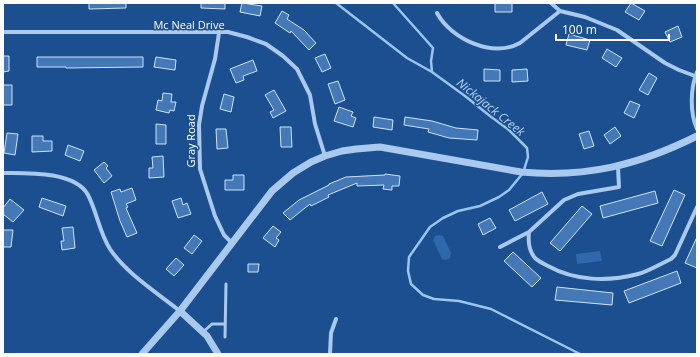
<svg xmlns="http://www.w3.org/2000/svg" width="700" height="357" font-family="'Open Sans',sans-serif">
  <rect width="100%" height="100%" fill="#1b4f8f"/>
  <path fill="#2e69ad" d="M439,235L443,236L451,253L450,258L446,260L442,259L433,240L435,236Z
    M600,251L602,261L577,264L576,254Z"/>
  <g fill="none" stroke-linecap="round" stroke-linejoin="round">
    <path stroke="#9cc4f0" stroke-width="2.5" d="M336,3L407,58L432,72L465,96L490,116L509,130L527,148L528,157L523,173L509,190L499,197L480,206L458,211L443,218L430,227L409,257L408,271L411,284L423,295L434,299L459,301L491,309L580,354
      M393,3L433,48L431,61L432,72"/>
  </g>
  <path fill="#4478b7" stroke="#cfe3fa" d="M89,3H126V8L89,9Z
    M201,3H225V9L201,8Z
    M242,3L262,6L260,16L240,12Z
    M495,3H512V12H495Z
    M631,3L645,11L639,20L625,12Z
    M282,11L289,15L287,19L304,30L316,43L309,50L291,31L290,33L275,23Z
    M678,26L682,37L670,42L665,32Z
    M569,34L590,40L587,50L566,45Z
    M607,49L622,58L616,67L602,58Z
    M325,54L331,68L322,72L315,58Z
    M3,56H9V71L3,72Z
    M37,57H143V67L66,68V67H37Z
    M156,57L176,60L175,70L154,67Z
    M253,60L257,71L243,76L244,80L236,83L230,69Z
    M484,69L500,70V81H484Z
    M527,69L528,81L512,82V70Z
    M649,73L657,78L648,95L639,90Z
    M338,81L345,100L335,104L328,84Z
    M3,85H12V105H3Z
    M274,90L286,111L273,118L270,112L274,110L265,95Z
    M163,93L172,94L171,102H176L174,111L170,110L169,113L156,110L158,100L162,101Z
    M224,94L234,97L231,112L220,109Z
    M630,101L640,105L634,118L624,113Z
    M339,107L353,112L351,116L356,118L353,127L334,121Z
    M374,117L393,120L392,130L373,127Z
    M405,117L432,121L456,128L478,130L477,140L449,138L428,132L429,129L404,125Z
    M156,124L166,125V144H156Z
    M280,127H291L292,147H281Z
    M615,127L621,136L610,144L604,135Z
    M216,129H226L228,148L217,149Z
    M589,131L594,146L584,149L579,134Z
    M7,133L18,134L15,155L4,153Z
    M32,136H43V141H52V151L32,152Z
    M68,145L84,151L80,161L65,155Z
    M163,156L164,177L149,178V168H153L152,157Z
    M104,162L108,166L106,168L112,176L104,183L94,170Z
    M385,174L400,176L399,186H392V190L383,189L384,185L357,186V183L328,195L329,197L311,206L310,204L290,220L283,213L299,200L329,185V184L346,177L385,175Z
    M233,175H244V190H225V180H233Z
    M132,188L136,200L126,204L128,207L126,208L137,233L127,237L120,221L111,192L120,189L121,192Z
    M674,190L685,195L662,246L650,241Z
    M655,191L658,203L603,218L600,206Z
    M542,192L548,204L515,221L509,210Z
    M42,198L66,206L63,216L39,207Z
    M181,198L183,205L187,203L191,214L178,218L172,201Z
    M10,199L24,210L13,222L3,214V208Z
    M582,206L592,214L560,251L550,243Z
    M490,218L496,228L483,235L478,224Z
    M273,226L281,232L276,238L279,240L275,247L263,238Z
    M73,227L75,248L62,250L61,241H64L62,228Z
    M3,230H13L11,247H3Z
    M194,235L202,241L192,254L184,248Z
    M697,237V268L685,263Z
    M513,252L541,278L532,287L504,261Z
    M176,258L184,265L174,276L166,269Z
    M248,264H259L258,272H248Z
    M677,271L681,283L629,303L624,291Z
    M557,287L613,293L612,305L555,300Z"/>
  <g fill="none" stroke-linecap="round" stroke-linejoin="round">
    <path stroke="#a9c9ee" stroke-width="3" d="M203,332L212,324H225
      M225,337L226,284"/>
    <path stroke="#a9c9ee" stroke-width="4" d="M551,3L560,11L585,17L617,30L665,63L679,70L695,76
      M437,13C451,39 492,58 520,43L560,11
      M3,32H228L247,37L266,44L283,56L297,69L310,95L315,124L325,156
      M219,33L215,59L202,106L199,125L200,169L215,216L224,235L232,243
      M697,72C690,89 690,113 697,129
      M618,167L619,187L578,194L564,200L529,232C528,241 529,251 535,258C538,261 544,264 548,266C575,281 608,282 638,274C649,271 660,264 671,259L675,255L697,207
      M3,173C27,173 75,171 88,195C97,212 99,232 110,249C127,274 156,292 180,311
      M500,247L529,232
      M330,354L331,333L336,319"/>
    <path stroke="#a9c9ee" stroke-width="7" d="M180,311L207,336L218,354
      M142,354L180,311L272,191L293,173L311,162L325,156L342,151L356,149L380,147L521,172C586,178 639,165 697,136"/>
  </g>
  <g text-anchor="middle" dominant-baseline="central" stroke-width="3" stroke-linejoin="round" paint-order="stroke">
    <g font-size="11" fill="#fff" stroke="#1b4f8f">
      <text x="189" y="24">Mc Neal Drive</text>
      <text transform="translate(190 141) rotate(-90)">Gray Road</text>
    </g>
    <g font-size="12" font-style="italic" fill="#b5d3f5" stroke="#1b4f8f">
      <text transform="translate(491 107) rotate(39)">Nickajack Creek</text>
    </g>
  </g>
  <rect width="700" height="357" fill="none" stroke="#ffffff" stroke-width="8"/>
  <path d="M556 34v6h113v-6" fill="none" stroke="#ffffff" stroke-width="2"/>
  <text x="562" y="34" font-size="12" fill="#ffffff" stroke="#1b4f8f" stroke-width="3" paint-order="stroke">100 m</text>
</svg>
